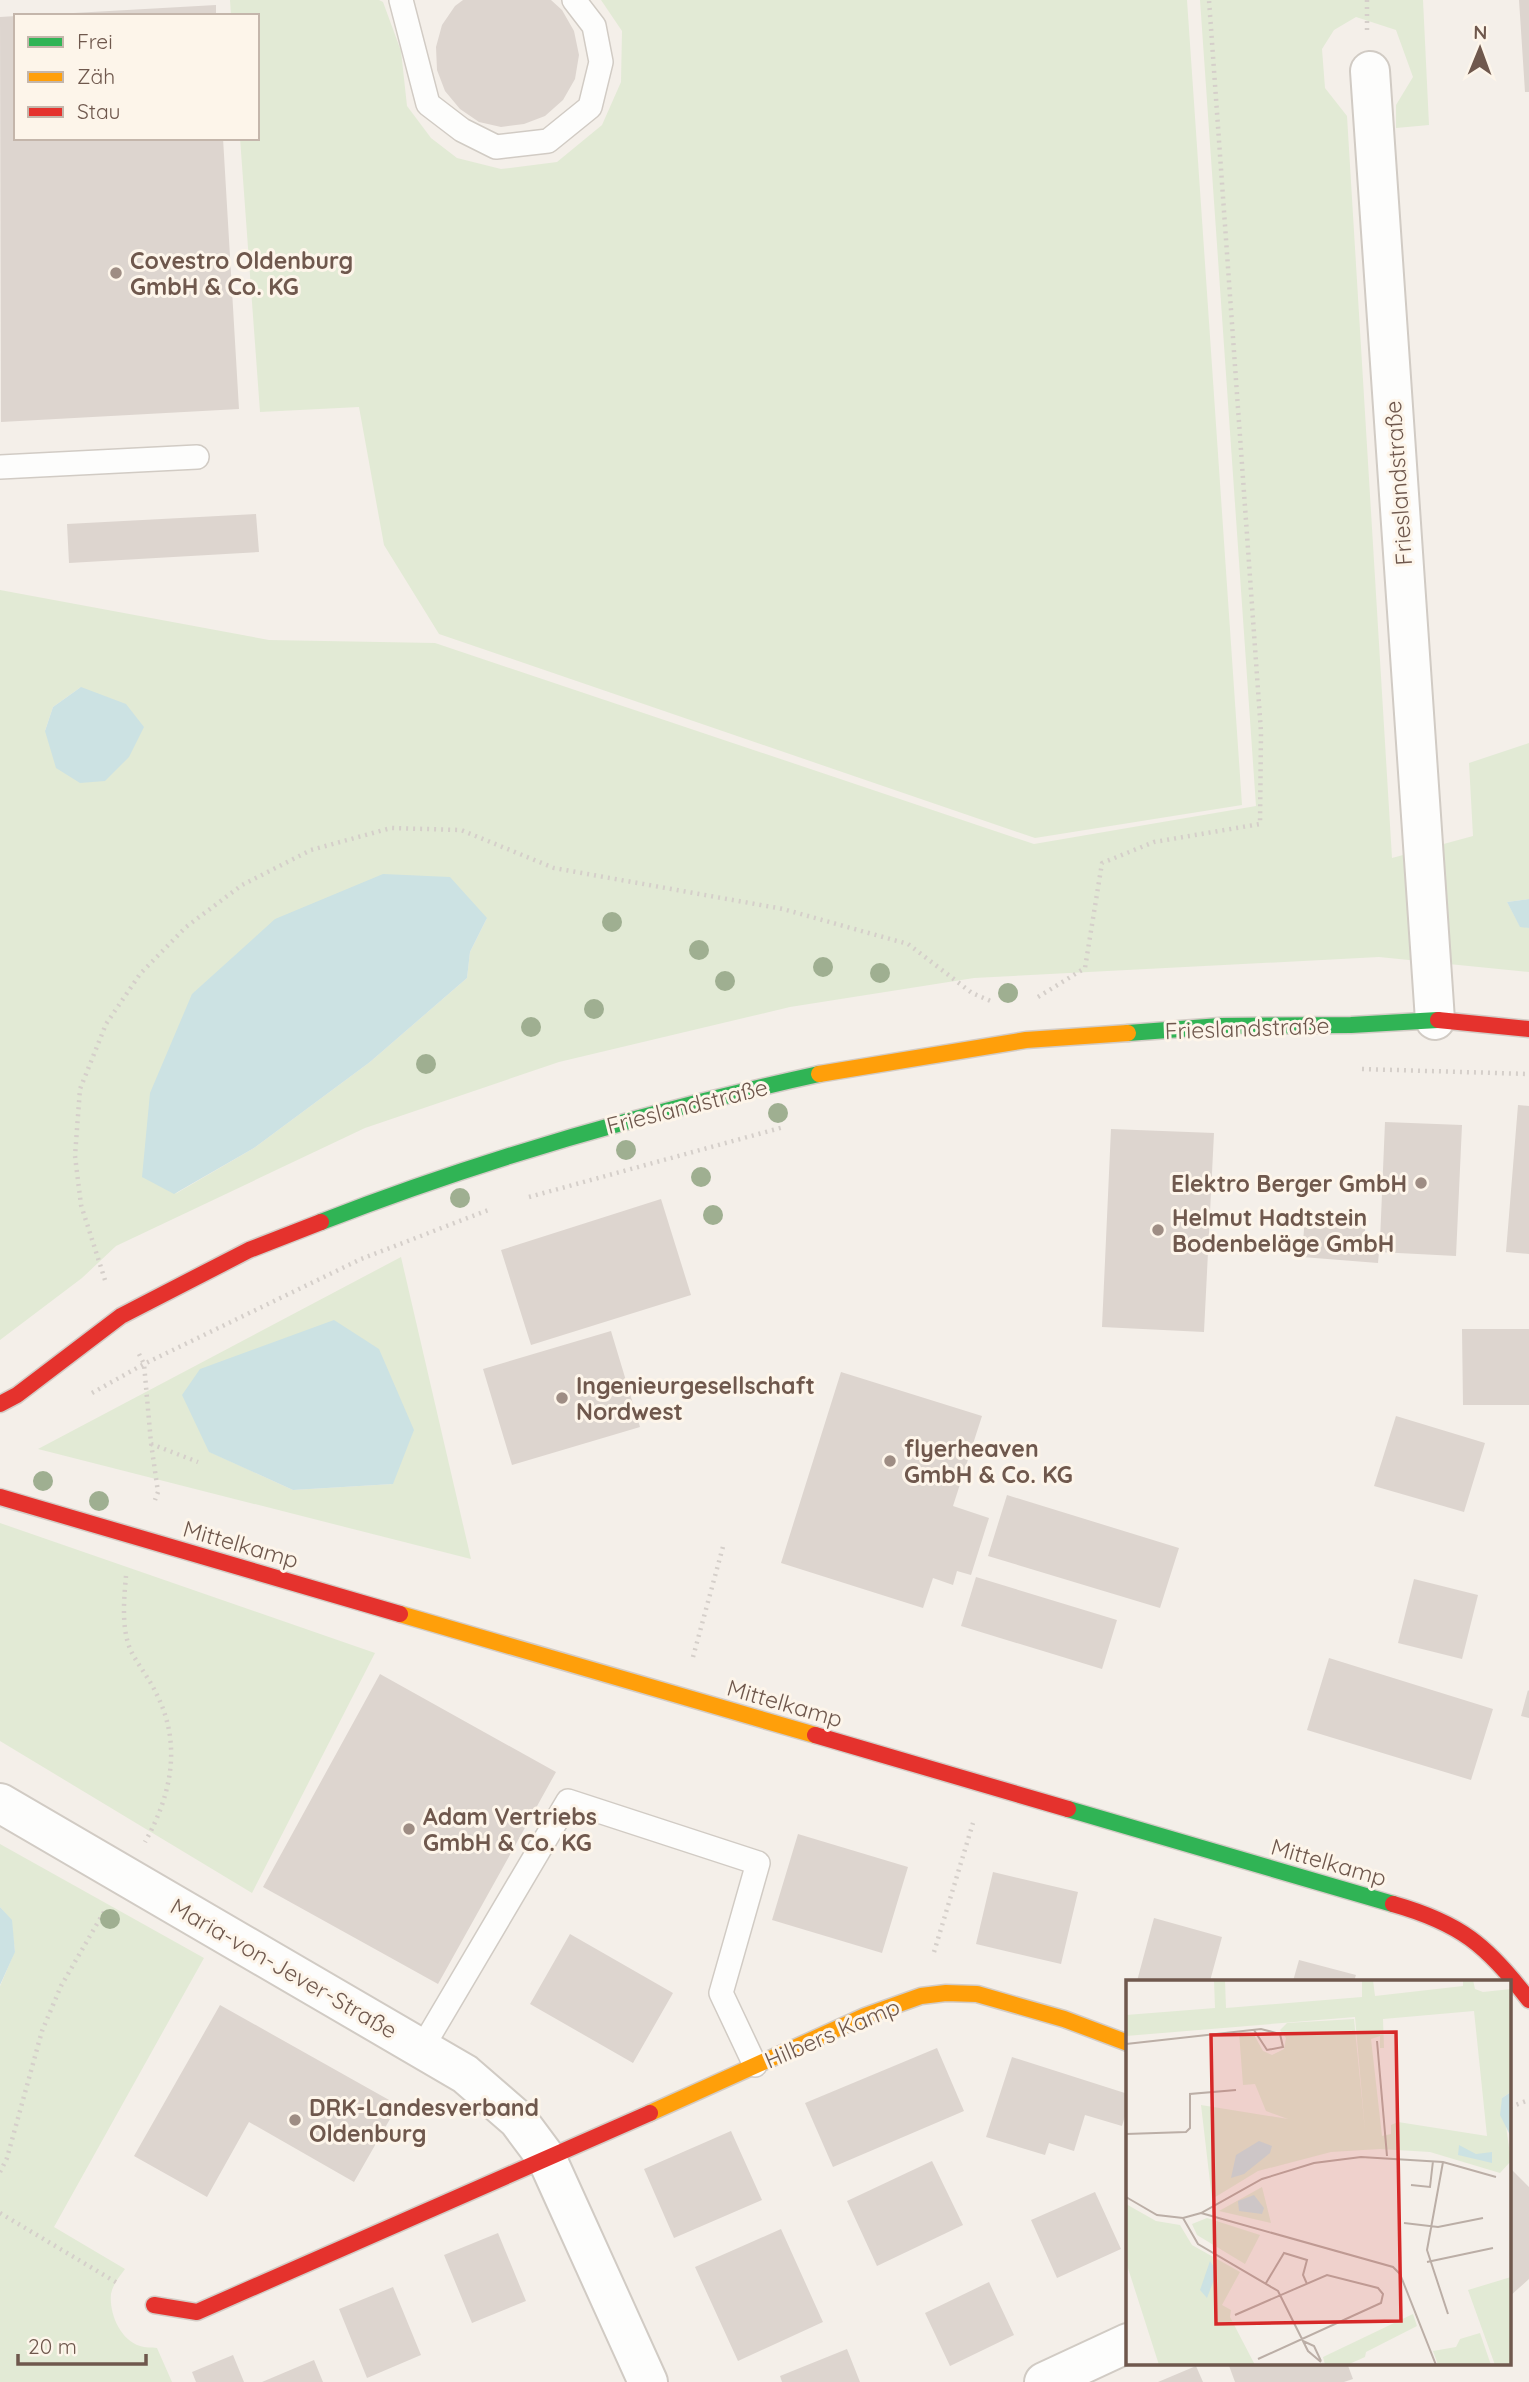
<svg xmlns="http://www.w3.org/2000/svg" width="1529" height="2382" font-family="Quicksand,sans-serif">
  <rect width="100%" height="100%" fill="#f4efe9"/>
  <path fill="#e2ead5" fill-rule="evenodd" d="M230,0H379L383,2L401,51L407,106L431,138L457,158L501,169L557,162L602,125L621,82L622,31L601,0H1187L1242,805L1035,838L439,634L384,545L359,407L260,412L240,138H257V16H231Z
    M1200,0H1423L1429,125L1396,128V105L1413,77L1396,30L1356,17L1334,30L1322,49L1325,88L1347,116L1392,858L1473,836L1469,763L1529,743V899L1507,902L1520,926L1529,928V972L1379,957L974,978L790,1007L559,1062L365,1128L116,1246L82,1278L0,1340V590L269,640L435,643L1034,844L1256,806ZM81,687L45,731L53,707ZM487,918L470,952L467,978L370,1062L254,1148L175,1194Z
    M401,1257L471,1559L38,1449ZM210,1452L393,1484L293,1490Z
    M0,1523L375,1653L252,1893L0,1741Z
    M0,1844L204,1958L54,2227L125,2269C119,2277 113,2284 111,2294C109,2313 120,2340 140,2346C145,2348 152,2347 157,2348L172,2382H0V1986L15,1951L11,1920L0,1907Z"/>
  <path fill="#cce2e3" d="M81,687L126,704L144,727L129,757L105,781L80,783L56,768L45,731L53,707Z
    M383,874L450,877L487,918L470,952L467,978L370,1062L254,1148L174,1194L142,1177L150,1093L192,994L275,919Z
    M1529,899V928L1520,927L1507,902Z
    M334,1320L379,1349L414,1430L393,1484L293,1490L209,1452L182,1395L200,1369Z
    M0,1907L12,1920L15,1952L0,1985Z"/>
  <path fill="#ddd5cf" d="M463,0H551L562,10L574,31L579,55L575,79L563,100L545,116L524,124L501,127L479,122L460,109L445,91L437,70L436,47L442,25L455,6Z
    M1519,0H1529V92H1525Z
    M216,5V16H56V14Z
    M16,16V138H223L239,409L1,422L0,17Z
    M256,514L259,552L69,563L67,524Z
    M1518,1105L1529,1106V1254L1506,1252Z
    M1385,1122L1462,1125L1456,1256L1379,1252L1378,1263L1302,1257L1305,1215L1366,1220L1364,1240L1380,1241Z
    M1111,1129L1214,1133L1204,1332L1102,1327Z
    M661,1199L691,1295L531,1345L501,1250Z
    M1462,1329H1529V1405H1463Z
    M611,1331L640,1427L512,1465L483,1369Z
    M841,1372L982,1416L953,1506L989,1518L971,1575L957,1571L953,1585L933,1578L923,1608L781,1563Z
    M1396,1416L1485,1443L1464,1512L1374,1486Z
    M1007,1495L1179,1548L1160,1608L988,1556Z
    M976,1577L1117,1620L1102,1669L961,1626Z
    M1414,1579L1478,1595L1462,1659L1398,1643Z
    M1329,1658L1493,1709L1471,1780L1307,1730Z
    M380,1674L556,1772L438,1984L263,1887Z
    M1528,1690L1529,1691V1718L1521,1716Z
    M798,1834L908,1867L882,1953L772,1920Z
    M993,1872L1078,1892L1061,1964L976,1944Z
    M1154,1918L1222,1937L1210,1981H1137Z
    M570,1934L673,1993L633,2063L530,2004Z
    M1299,1960L1356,1975L1354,1981H1293Z
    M220,2005L398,2105L354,2182L249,2122L207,2197L134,2156Z
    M937,2048L964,2111L833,2167L805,2103Z
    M1012,2057L1128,2094V2106L1122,2126L1085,2115L1074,2151L1049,2143L1045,2155L986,2137Z
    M731,2131L762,2200L674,2238L644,2169Z
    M932,2161L963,2225L877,2266L847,2201Z
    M1510,2168L1529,2187V2279L1510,2296Z
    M1095,2192L1121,2249L1057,2278L1031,2220Z
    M781,2229L823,2322L738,2361L695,2267Z
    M498,2233L526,2301L472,2323L444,2255Z
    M989,2282L1014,2335L950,2366L925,2313Z
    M393,2287L421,2355L367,2378L339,2309Z
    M847,2349L860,2382H782L780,2376Z
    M233,2355L244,2382H196L192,2372Z
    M314,2360L323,2382H262Z
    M1228,2363H1347L1353,2379L1344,2382H1235Z
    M1196,2366L1203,2382H1158Z"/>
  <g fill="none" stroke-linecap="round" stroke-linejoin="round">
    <g stroke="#d1cbc4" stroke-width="26">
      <path id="lane" d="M401,0L428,104L462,130L496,147L548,141L590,107L601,62L594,26L574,0
        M0,467L197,457
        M422,2048L568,1801L758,1863L721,1993L755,2065"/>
    </g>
    <g stroke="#d1cbc4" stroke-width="42">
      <path id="street" d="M1370,71L1435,1020
        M0,1803L465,2074L518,2120L547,2159L648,2382
        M1044,2382L1128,2343"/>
    </g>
    <g stroke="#d3ccc6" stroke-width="19">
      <path id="fast" d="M1128,1033L1220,1026L1351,1025L1438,1020
        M321,1222C483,1159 650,1111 819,1074
        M1068,1809L1393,1904"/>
    </g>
    <g stroke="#d3ccc6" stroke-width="19">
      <path id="slow" d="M819,1074L1026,1040L1128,1033
        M400,1614L815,1735
        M650,2113L865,2016L921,1996L946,1993L977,1994L1064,2019L1128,2043"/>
    </g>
    <g stroke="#d3ccc6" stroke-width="19">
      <path id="jam" d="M1438,1020L1529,1029
        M0,1404L17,1395L121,1316L249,1250L321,1222
        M0,1497L400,1614
        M815,1735L1068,1809
        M1393,1904C1460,1923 1487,1945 1529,2000
        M154,2305L197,2312L650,2113"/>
    </g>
    <path stroke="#d5cfca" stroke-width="4.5" stroke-dasharray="2 5" stroke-linecap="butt" d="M1367,0V31
      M1038,997L1085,968L1102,863L1154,842L1260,824L1261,732L1209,0
      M1362,1069L1529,1074
      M529,1197L784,1127
      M105,1280L81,1205L75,1156L80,1089L106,1024L140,974L186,927L242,885L311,850L391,828L461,830L554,868L783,909L908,944L972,993L993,1002
      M139,1354L144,1364L151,1443L158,1492L155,1500
      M92,1393L144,1364L361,1259L491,1209
      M151,1444L198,1462
      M126,1576C124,1599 121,1629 131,1651C138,1665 149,1678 156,1693C182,1743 172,1794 145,1842
      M693,1657L724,1543
      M934,1952L973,1823
      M1510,2107L1529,2100
      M0,2172L7,2158L42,2031L61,1986L105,1910
      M0,2213L119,2284"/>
    <use href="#lane" stroke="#fdfdfc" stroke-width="23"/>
    <use href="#street" stroke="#fdfdfc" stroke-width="38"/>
    <use href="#fast" stroke="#30b455" stroke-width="16"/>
    <use href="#slow" stroke="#ff9f0a" stroke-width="16"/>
    <use href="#jam" stroke="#e5322d" stroke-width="16"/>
  </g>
  <g fill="#9faf91">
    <circle cx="612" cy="922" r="10"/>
    <circle cx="699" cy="950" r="10"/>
    <circle cx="823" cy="967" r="10"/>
    <circle cx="880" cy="973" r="10"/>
    <circle cx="725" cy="981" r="10"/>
    <circle cx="1008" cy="993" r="10"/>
    <circle cx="594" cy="1009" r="10"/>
    <circle cx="531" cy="1027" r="10"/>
    <circle cx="426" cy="1064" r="10"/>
    <circle cx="778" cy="1113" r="10"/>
    <circle cx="626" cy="1150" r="10"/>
    <circle cx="701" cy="1177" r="10"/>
    <circle cx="460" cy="1198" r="10"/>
    <circle cx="713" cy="1215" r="10"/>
    <circle cx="43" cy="1481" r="10"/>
    <circle cx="99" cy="1501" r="10"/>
    <circle cx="110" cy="1919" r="10"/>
  </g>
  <g fill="#9e8d84" stroke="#fdf5ea" stroke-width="2.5">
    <circle cx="116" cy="273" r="7"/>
    <circle cx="1421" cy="1183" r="7"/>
    <circle cx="1158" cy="1230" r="7"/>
    <circle cx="562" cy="1398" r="7"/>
    <circle cx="890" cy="1461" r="7"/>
    <circle cx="409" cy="1829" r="7"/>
    <circle cx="295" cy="2120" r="7"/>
  </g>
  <g text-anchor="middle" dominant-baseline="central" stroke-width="6" stroke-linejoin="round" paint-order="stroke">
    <g font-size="23" font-weight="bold" fill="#6f584d" stroke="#fdf5ea" text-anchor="start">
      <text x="130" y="260">Covestro Oldenburg<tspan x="130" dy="26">GmbH &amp; Co. KG</tspan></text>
      <text x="1407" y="1183" text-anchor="end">Elektro Berger GmbH</text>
      <text x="1172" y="1217">Helmut Hadtstein<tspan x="1172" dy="26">Bodenbeläge GmbH</tspan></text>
      <text x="576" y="1385">Ingenieurgesellschaft<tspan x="576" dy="26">Nordwest</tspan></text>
      <text x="904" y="1448">flyerheaven<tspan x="904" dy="26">GmbH &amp; Co. KG</tspan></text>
      <text x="423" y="1816">Adam Vertriebs<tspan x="423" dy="26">GmbH &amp; Co. KG</tspan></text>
      <text x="309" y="2107">DRK-Landesverband<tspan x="309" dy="26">Oldenburg</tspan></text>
    </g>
    <g font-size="23" fill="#6f584d" stroke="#fdf5ea">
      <text transform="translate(1398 483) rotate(-94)">Frieslandstraße</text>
      <text transform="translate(1247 1028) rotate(-2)">Frieslandstraße</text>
      <text transform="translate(687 1106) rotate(-14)">Frieslandstraße</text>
      <text transform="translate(241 1544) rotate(16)">Mittelkamp</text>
      <text transform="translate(785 1703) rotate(16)">Mittelkamp</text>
      <text transform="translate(1329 1862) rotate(16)">Mittelkamp</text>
      <text transform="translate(284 1968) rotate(30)">Maria-von-Jever-Straße</text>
      <text transform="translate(832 2033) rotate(-23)">Hilbers Kamp</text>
    </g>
  </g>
  <g transform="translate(1126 1980)">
    <rect width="385" height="385" fill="#f4efe9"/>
    <path d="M88,0H99L100,28L236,17V0H247L249,16L337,6V0H347L349,9L357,12L385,9V112L376,118L385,181L374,193L304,172L254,169L205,172L132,191L86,219L75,125L162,139L140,131L129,104L117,105L113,52L127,53L137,71L146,75L158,69L160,58L154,50L161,43L228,39L239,150L229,37L0,56V35L89,28ZM348,31L361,156L272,142L265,145V154L256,156L245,59L254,56V68H258L257,39ZM136,207L145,243L93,231ZM0,224L30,241L54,245L66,265L114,292L96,325L105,330L104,337L129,385H33L0,282ZM81,238L134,255L119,284L71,255L66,244ZM385,297V385H369L342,310ZM287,334L291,346L240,372L239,377L221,385H199L197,377ZM354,353L365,385H312L307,371L330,367L334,359Z" fill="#e2ead5" fill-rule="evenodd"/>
    <path d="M385,112V157L374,135L376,118ZM133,161L146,166L144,173L118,194L105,198L110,175ZM333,165L350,174L366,172V183L332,175ZM128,215L138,228L136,234L113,231L112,221ZM84,281L91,292L81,318L74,310Z" fill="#cce2e3"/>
    <path fill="none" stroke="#bbaea6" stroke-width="2" d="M251,61L261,176M0,64L135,49L154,54L157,67L141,70L128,50M0,154L60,152L64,148V114L110,110M317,182L301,270L322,334M285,205L304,207L307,181M0,217L31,235L57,238L75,233L136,199L188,183L235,177L317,182L370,197M75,233L267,287L274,294L310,385M57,238L72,264L152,311L182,371L195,382M278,243L312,247L357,238M301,282L367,268M140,303L158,273L181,280L177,295L181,304M109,335L201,295L252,308L257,314L255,323L132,379M177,361L188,366L195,381"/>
    <path fill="#d62828" fill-opacity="0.15" stroke="#d62828" stroke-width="3.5" d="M270,52L275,341L90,344L85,55Z"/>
    <rect width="385" height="385" fill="none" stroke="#6f584d" stroke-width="3.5"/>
  </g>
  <rect x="14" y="14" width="245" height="126" fill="#fdf5ea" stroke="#c4b6ab" stroke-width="2"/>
  <rect x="28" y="37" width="35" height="10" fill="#30b455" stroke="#c4b6ab" stroke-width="2"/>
  <text x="77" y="49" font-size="21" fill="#6f584d">Frei</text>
  <rect x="28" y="72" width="35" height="10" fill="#ff9f0a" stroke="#c4b6ab" stroke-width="2"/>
  <text x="77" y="84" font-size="21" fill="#6f584d">Zäh</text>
  <rect x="28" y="107" width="35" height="10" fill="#e5322d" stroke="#c4b6ab" stroke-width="2"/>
  <text x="77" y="119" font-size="21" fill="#6f584d">Stau</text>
  <g transform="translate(1480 49) rotate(1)" stroke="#fdf5ea" stroke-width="5" paint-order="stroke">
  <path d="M0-5L12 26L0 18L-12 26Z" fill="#6f584d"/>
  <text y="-10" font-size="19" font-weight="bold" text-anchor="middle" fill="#6f584d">N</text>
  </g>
  <path d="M18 2354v10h128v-10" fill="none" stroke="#6f584d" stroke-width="3.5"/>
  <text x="28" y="2354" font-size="21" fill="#6f584d" stroke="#fdf5ea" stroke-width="5" paint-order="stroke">20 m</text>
</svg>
